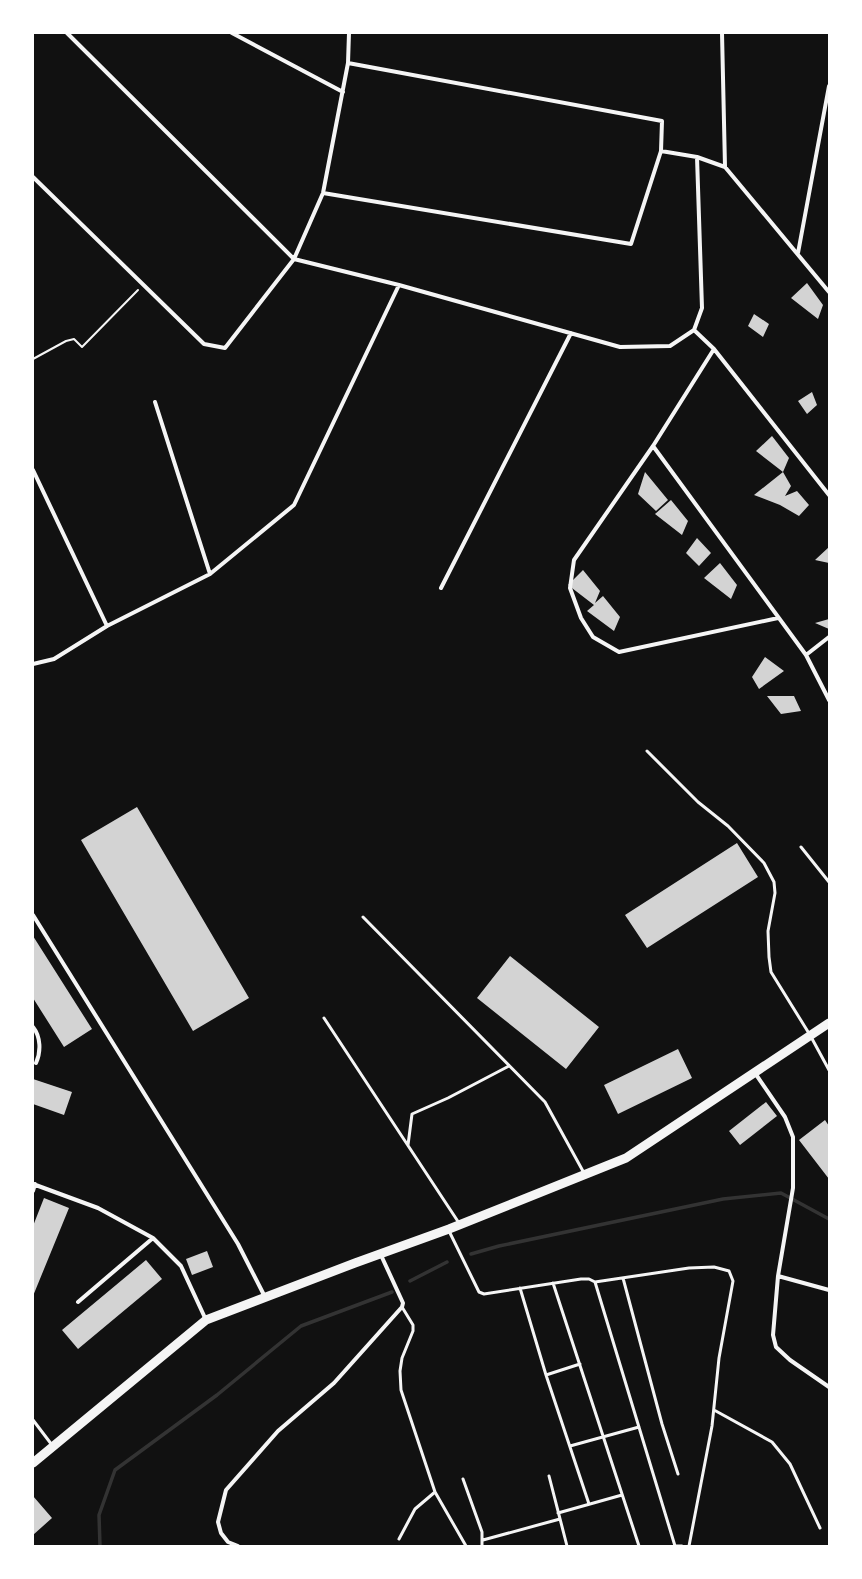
<svg xmlns="http://www.w3.org/2000/svg" width="862" height="1579" font-family="Arial,sans-serif">
  <rect width="100%" height="100%" fill="#111"/>
  <g fill="none" stroke-linecap="round" stroke-linejoin="round">
    <path stroke="#333" stroke-width="3.5" d="M471,1254L499,1246L723,1199L781,1193L829,1219
      M410,1281L447,1262
      M100,1546L99,1515L115,1470L217,1395L301,1326L392,1292"/>
  </g>
  <path fill="#d3d3d3" d="M807,283L823,305L818,319L791,298Z
    M754,314L769,324L763,337L748,326Z
    M812,392L817,405L807,414L798,401Z
    M772,436L789,458L783,472L791,486L785,496L797,491L809,505L799,516L780,505L754,495L783,472L756,451Z
    M645,472L668,500L656,511L638,494Z
    M671,500L688,521L682,535L655,514Z
    M697,538L711,553L699,566L686,553Z
    M829,547V563L815,560Z
    M720,563L737,585L731,599L704,578Z
    M583,570L600,591L595,603L603,596L620,617L614,631L587,611L594,605L568,585Z
    M829,619V629L815,623Z
    M765,657L784,671L759,689L752,677Z
    M767,696H794L801,711L781,714Z
    M137,807L249,998L193,1031L81,840Z
    M737,843L758,877L647,948L625,915Z
    M33,936L92,1029L64,1047L33,998Z
    M510,956L599,1027L566,1069L477,998Z
    M678,1049L692,1078L618,1114L604,1085Z
    M33,1079L72,1092L64,1115L33,1104Z
    M766,1102L777,1116L740,1145L729,1131Z
    M825,1120L829,1126V1179L799,1140Z
    M44,1198L69,1208L33,1296V1226Z
    M207,1251L213,1267L192,1275L186,1259Z
    M146,1260L162,1279L78,1349L62,1330Z
    M33,1496L52,1518L33,1535Z"/>
  <g fill="none" stroke-linecap="round" stroke-linejoin="round">
    <path stroke="#f5f5f5" stroke-width="2" d="M33,359L66,341L74,339L82,347L138,290"/>
    <path stroke="#f5f5f5" stroke-width="3" d="M647,751L698,802L728,826L764,863L774,882L775,893L768,931L769,957L771,972L810,1035L829,1070
      M801,847L829,882
      M363,917L545,1102L584,1173
      M324,1018L459,1223
      M408,1145L412,1114L448,1098L509,1066
      M449,1231L479,1292L484,1294L581,1279H589L595,1282L675,1546
      M623,1278L662,1424L678,1474
      M595,1282L689,1268L714,1267L729,1271L733,1281L719,1358L712,1426L689,1546
      M553,1283L639,1546
      M520,1288L546,1375L589,1504
      M402,1307L413,1325V1331L402,1358L400,1371L401,1390L435,1492L466,1546
      M546,1375L580,1364
      M714,1410L772,1442L790,1464L820,1528
      M33,1420L52,1445
      M570,1446L639,1427
      M549,1476L567,1546
      M463,1479L482,1532V1546
      M558,1513L622,1495
      M399,1539L415,1509L435,1492
      M483,1540L560,1519
      M675,1546H682"/>
    <path stroke="#f5f5f5" stroke-width="4" d="M67,33L294,259L399,285L620,347L670,346L694,330L702,308L697,157
      M232,33L343,92
      M722,33L725,167
      M348,63L662,121L661,151L697,157L725,167L829,292
      M33,177L204,344L225,348L294,259L323,193L348,63L349,33
      M323,193L631,244L661,151
      M798,253L829,86
      M694,330L714,349L829,495
      M714,349L653,446L574,560L570,588L581,618L593,637L619,652L778,618
      M155,402L210,574
      M653,446L806,655L829,700
      M33,470L107,626
      M441,588L571,333
      M806,655L829,637
      M33,664L54,659L107,626L210,574L294,505L399,285
      M33,915L238,1244L265,1297
      M33,1027C41,1037 41,1052 36,1063
      M755,1073L785,1117L793,1137V1188L778,1276L773,1335L776,1347L790,1360L829,1387
      M33,1184L98,1208L153,1238L181,1266L206,1320
      M33,1191L35,1184
      M778,1276L829,1290
      M78,1302L153,1238
      M238,1546L228,1542L221,1533L218,1522L226,1490L278,1431L334,1383L402,1307L403,1303L380,1253"/>
    <path stroke="#f5f5f5" stroke-width="9" d="M33,1463L206,1320L355,1263L449,1229L626,1158L829,1023"/>
  </g>
  <rect width="862" height="1579" fill="none" stroke="#ffffff" stroke-width="68"/>
</svg>
